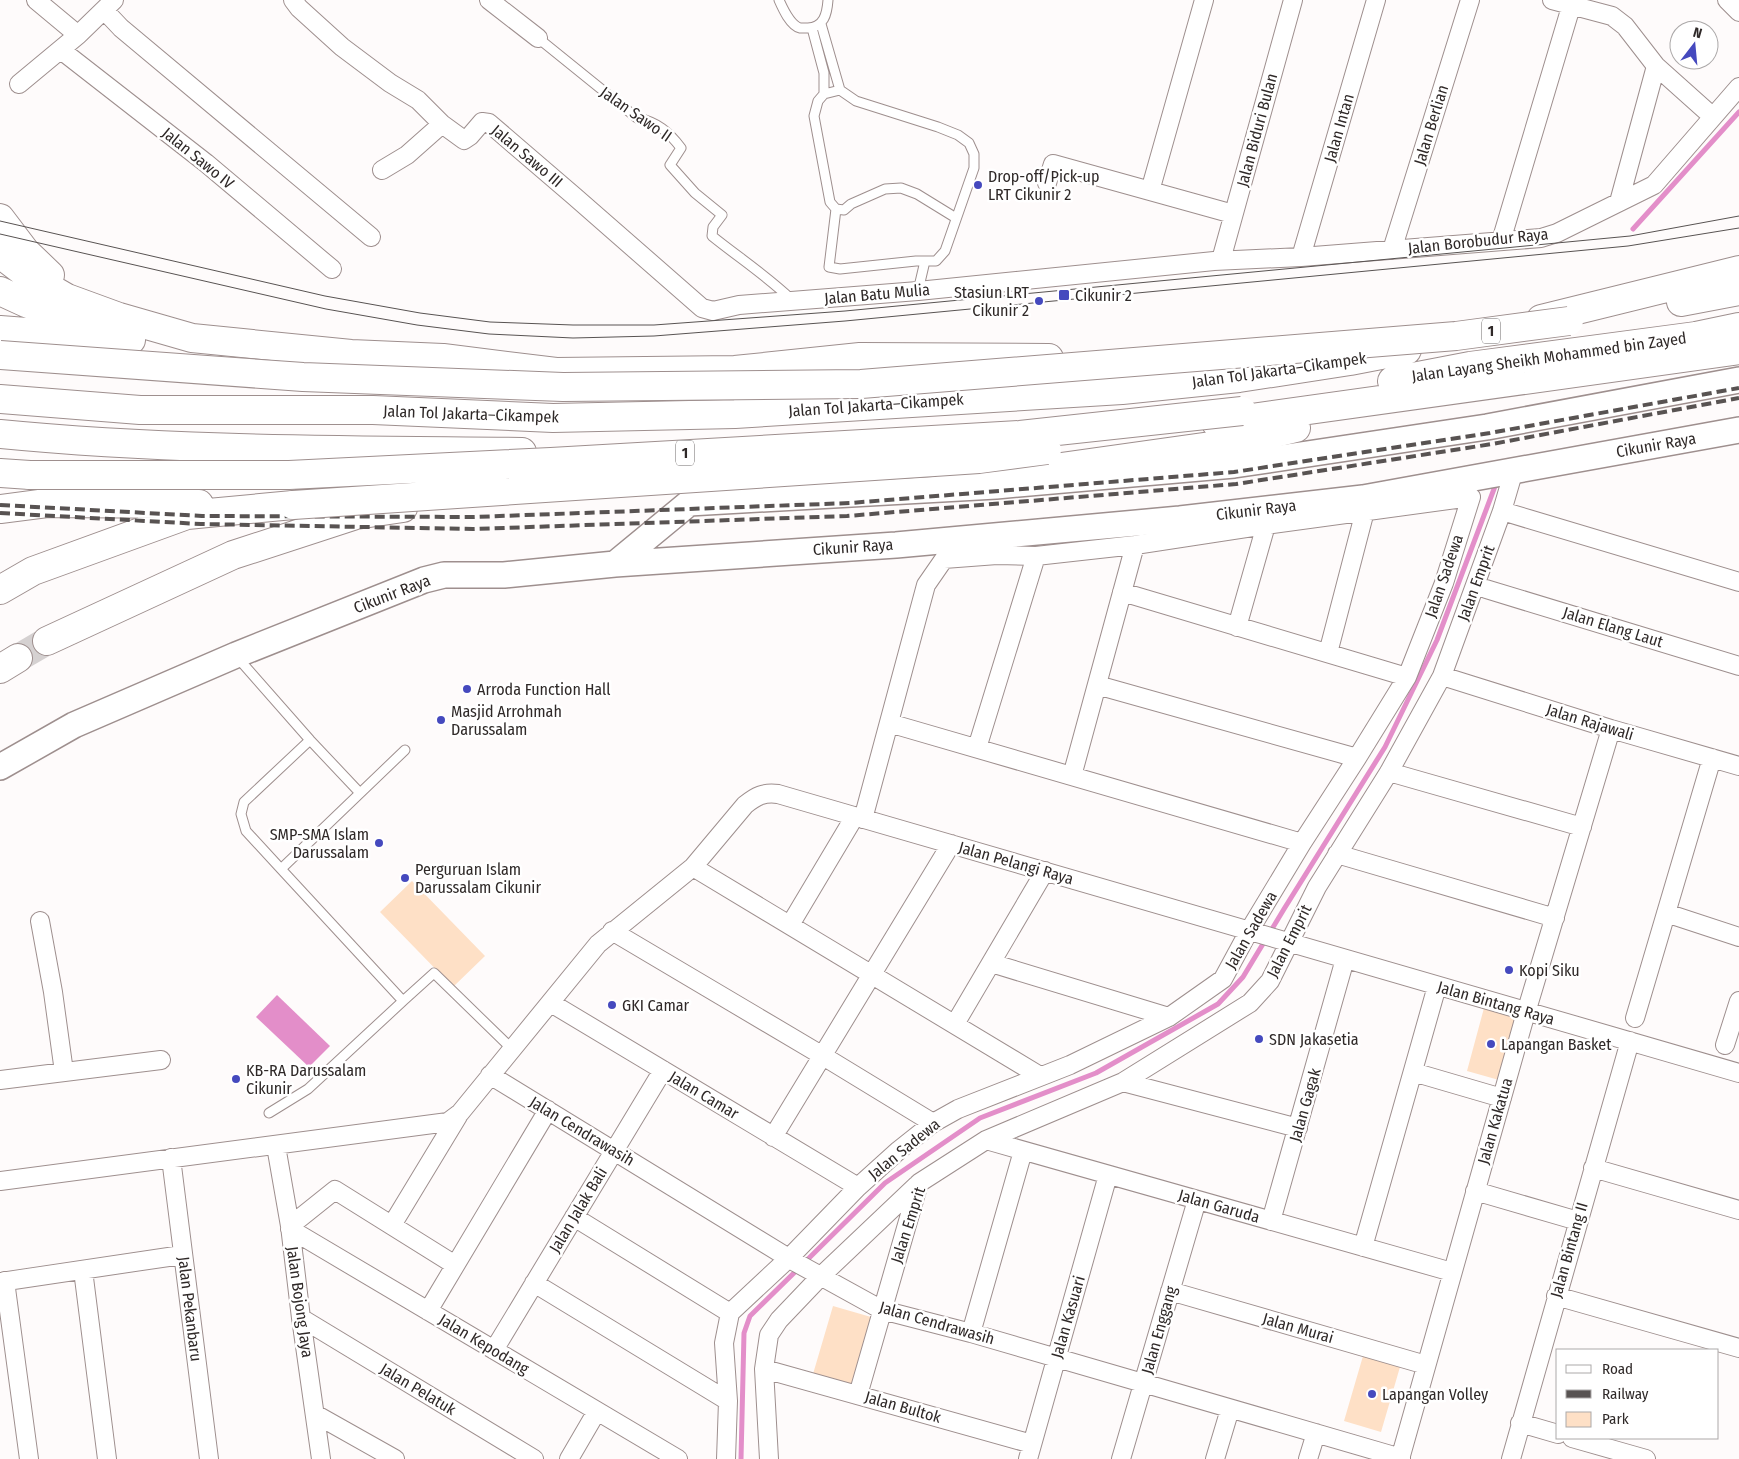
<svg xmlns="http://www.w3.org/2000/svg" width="1739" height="1459" font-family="'Fira Sans Condensed',sans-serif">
  <rect width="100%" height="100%" fill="#fefbfb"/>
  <path fill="#fee0c6" d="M412,881L485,956L453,987L380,912Z
    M1484,1008L1516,1017L1499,1080L1467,1071Z
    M833,1306L871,1317L851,1385L813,1374Z
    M1363,1356L1400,1367L1381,1432L1344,1421Z"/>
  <path fill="#e38ec9" d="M277,995L330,1046L309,1067L256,1017Z"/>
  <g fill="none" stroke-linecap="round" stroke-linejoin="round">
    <path stroke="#e38ec9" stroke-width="5" d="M1633,229L1739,112
      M805,1262L885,1183L980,1118L1096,1073L1218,1004L1243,977L1284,909L1385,747L1437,640L1497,481
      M741,1459L744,1333L750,1316L799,1268"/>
    <path stroke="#d5d1d1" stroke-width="28" stroke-dasharray="28 14" stroke-linecap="butt" d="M18,658L47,641"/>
    <g stroke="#9e8f8e" stroke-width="11">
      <path id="lane" d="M779,0C783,9 790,25 800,28C800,28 807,28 808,28C824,27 827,14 828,0
        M821,24L840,90
        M812,28L824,73V94
        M538,38L637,118C657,122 669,132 681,148L670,165L695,193L722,215L713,227L712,236C738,257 767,276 792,300
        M836,209L829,267L840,269L916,261H936L945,251L974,168V154L969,143L958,135L938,127L856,101L840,90L824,94L818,101L814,116L830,202L836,209L844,210L851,204L885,189L901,188L917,194L956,218
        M918,291L925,261
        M237,657L310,740L360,793
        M281,869L246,831L241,814L244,802L310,740
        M403,1001L434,973L512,1049
        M269,1113L308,1089L403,1001L281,869L405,750"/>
    </g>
    <g stroke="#9e8f8e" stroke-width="20">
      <path id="street" d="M36,0L78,35
        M293,0L299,8L342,47L390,83L418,100L442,124L464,140L470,136L482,122L489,123L574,196L702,308L713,311L739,305L918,291L1214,261L1301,257L1541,238L1557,233L1654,185L1739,87
        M489,0L538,38
        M1552,0L1612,16L1625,26L1656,66L1713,117
        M1727,0L1739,12
        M104,10L121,28L371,237
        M61,50L206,163L332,269
        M19,84L78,35L114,0
        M382,170L407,155L442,124
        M1047,183L1053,164L1233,214
        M1150,191L1204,0
        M1619,202L1656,66
        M1501,241L1573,0
        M1392,250L1470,0
        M1301,257L1376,0
        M1221,260L1293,0
        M1502,511L1739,582
        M1486,589L1739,666
        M1122,592L1407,677
        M1237,627L1266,525
        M1328,653L1365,511
        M1442,676L1611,729L1739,766
        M1097,685L1357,758
        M889,723L1302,843
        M977,748L1036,556
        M1389,772L1582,827
        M1072,776L1135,545
        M1337,854L1555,918
        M693,867L1040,1076
        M1666,913L1739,937
        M40,921L53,992L64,1072
        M790,925L855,816
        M612,931L823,1056L933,1123
        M991,963L1169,1017
        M551,1003L858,1187
        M1635,1018L1712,758
        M955,1024L1045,871
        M1725,1045L1739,1001
        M1413,1072L1502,1098
        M490,1075L795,1262L882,1310L971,1333L1401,1458
        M0,1080L161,1060
        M1123,1082L1298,1128
        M773,1137L951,844
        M986,1140L1452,1272
        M276,1146L290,1226L301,1318L321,1459
        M171,1158L209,1459
        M1593,1168L1739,1210
        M0,1181L448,1122L460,1113L598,944L693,867L745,805C756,796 764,792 778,794L1739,1073
        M1475,1191L1578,1221
        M574,1217L730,1313
        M1271,1221L1345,959
        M392,1225L458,1116
        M290,1226L335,1190L455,1265
        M290,1229L678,1459
        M1363,1247L1437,986
        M83,1270L107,1459
        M5,1281L29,1459
        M0,1282L182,1255
        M534,1283L728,1401
        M1170,1291L1426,1365
        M1556,1296L1739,1348
        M428,1311L548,1110
        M301,1318L534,1459
        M971,1333L1023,1151
        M494,1350L663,1070
        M764,1369L1032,1444
        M858,1395L919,1183L986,1140L1123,1082L1250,1003L1270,981L1317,887L1389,772L1442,676L1502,511L1514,470
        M315,1414L395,1459
        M1520,1423L1558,1434
        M1572,1438L1646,1459
        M569,1459L597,1411
        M726,1459L728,1401L724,1343L730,1313L789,1258L858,1187L899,1150L933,1123L958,1109L1070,1065L1169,1017L1223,979L1249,931L1302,843L1357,758L1407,677L1444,583L1471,497L1266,525L1135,545L1036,556L997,555L944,559L926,585L863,819
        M769,1459L764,1369L769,1335L779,1320L820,1277L917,1185
        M1028,1459L1108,1175
        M1121,1459L1197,1200
        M1215,1459L1230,1409
        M1308,1459L1316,1433
        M1400,1459L1525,1016L1611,729
        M1511,1459L1630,1041"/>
    </g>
    <g stroke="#9e8f8e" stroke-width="28">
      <path id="secondary" d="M615,564L689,503L996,486L1234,465L1487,427L1739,380
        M0,767L74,725L236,655L424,580L444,575H504L615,564L896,545L1180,519L1363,498L1739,430"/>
    </g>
    <g stroke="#9e8f8e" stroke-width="30">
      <path id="highway" d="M0,218L25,251L50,275
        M0,254L29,276L67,298L119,317L192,338L351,354L443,358L556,372L735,370L860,357L1049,358
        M0,291L26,303L94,327
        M1681,302L1739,291
        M1541,319L1739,270
        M0,330L131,340
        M1392,381L1470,366L1696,336L1739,327
        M0,399L140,410H373L553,418L735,414L1122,390L1239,378L1350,361L1407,350
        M1216,423L1739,350
        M0,434C173,451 348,450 522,452
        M0,473L30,475
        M950,474L1054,468L1239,442L1296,428
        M0,509L47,503L199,504
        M0,590L33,571L187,515L293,505
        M47,641L233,555L356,515L403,508
        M0,669L18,658"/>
    </g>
    <use href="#lane" stroke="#fff" stroke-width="9"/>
    <use href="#street" stroke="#fff" stroke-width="18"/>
    <use href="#secondary" stroke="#fff" stroke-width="25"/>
    <use href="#highway" stroke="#fff" stroke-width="28"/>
    <path stroke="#585352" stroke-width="1" d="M0,221L325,296L420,313L490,322L573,325H654L845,311L1630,236L1739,216
      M0,234L326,309L417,325L489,334L573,338L654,336L845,321L1628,246L1739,228"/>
    <path stroke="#585352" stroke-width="4" stroke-dasharray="10 5" stroke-linecap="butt" d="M0,505L202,516L474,517L850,503L1234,472L1490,433L1739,388
      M0,513L201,524L473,529L847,516L1236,484L1492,444L1739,398"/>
    <g stroke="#9e8f8e" stroke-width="30" stroke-linecap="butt">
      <path id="highway-bridge" d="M0,355L303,377L563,387L861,384L1456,336L1569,321
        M30,475H289L551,462L1020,435L1242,411
        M293,505L979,459L1047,450"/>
    </g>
    <use href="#highway-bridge" stroke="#fff" stroke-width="28"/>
  </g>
  <g fill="#4549be" stroke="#fff" stroke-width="2">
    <circle cx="978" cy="185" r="5"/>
    <rect x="1058" y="289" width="12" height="12" rx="2.5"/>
    <circle cx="1039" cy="301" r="5"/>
    <circle cx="467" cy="689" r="5"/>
    <circle cx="441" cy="720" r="5"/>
    <circle cx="379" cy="843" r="5"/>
    <circle cx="405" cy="878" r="5"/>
    <circle cx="1509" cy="970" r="5"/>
    <circle cx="612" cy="1005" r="5"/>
    <circle cx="1259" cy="1039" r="5"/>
    <circle cx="1491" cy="1044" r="5"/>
    <circle cx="236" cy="1079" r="5"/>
    <circle cx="1372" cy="1394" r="5"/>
  </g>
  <g text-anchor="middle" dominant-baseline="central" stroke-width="5" stroke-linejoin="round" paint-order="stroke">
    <g fill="#fff" stroke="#6d6968" stroke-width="1">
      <rect x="1482" y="318.5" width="18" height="25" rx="4"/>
      <rect x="676" y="440.5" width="18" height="25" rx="4"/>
    </g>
    <g font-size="15" font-weight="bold" fill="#2f2928">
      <text x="1491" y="331">1</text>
      <text x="685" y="453">1</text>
    </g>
    <g font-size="16" fill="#2f2928" stroke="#fff">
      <text transform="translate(636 114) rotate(35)">Jalan Sawo II</text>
      <text transform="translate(1431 125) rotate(-73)">Jalan Berlian</text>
      <text transform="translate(1339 128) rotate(-74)">Jalan Intan</text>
      <text transform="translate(1257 130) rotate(-75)">Jalan Biduri Bulan</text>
      <text transform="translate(527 156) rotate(40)">Jalan Sawo III</text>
      <text transform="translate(198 158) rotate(39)">Jalan Sawo IV</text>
      <text transform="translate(1478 241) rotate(-6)">Jalan Borobudur Raya</text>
      <text transform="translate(877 294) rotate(-5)">Jalan Batu Mulia</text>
      <text transform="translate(1549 357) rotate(-8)">Jalan Layang Sheikh Mohammed bin Zayed</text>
      <text transform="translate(1279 370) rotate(-8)">Jalan Tol Jakarta–Cikampek</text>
      <text transform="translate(876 405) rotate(-4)">Jalan Tol Jakarta–Cikampek</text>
      <text transform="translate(471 414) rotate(2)">Jalan Tol Jakarta–Cikampek</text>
      <text transform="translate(1656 445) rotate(-10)">Cikunir Raya</text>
      <text transform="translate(1256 510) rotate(-7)">Cikunir Raya</text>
      <text transform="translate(853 547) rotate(-4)">Cikunir Raya</text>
      <text transform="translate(1444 576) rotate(-71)">Jalan Sadewa</text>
      <text transform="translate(1476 583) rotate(-70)">Jalan Emprit</text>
      <text transform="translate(392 594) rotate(-21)">Cikunir Raya</text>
      <text transform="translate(1613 627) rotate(17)">Jalan Elang Laut</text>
      <text transform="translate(1590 722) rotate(17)">Jalan Rajawali</text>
      <text transform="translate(1016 863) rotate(16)">Jalan Pelangi Raya</text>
      <text transform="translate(1251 930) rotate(-60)">Jalan Sadewa</text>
      <text transform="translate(1289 941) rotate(-63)">Jalan Emprit</text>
      <text transform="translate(1496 1003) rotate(16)">Jalan Bintang Raya</text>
      <text transform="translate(704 1095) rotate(31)">Jalan Camar</text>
      <text transform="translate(1305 1105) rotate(-74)">Jalan Gagak</text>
      <text transform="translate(1495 1121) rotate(-74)">Jalan Kakatua</text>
      <text transform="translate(582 1131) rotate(31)">Jalan Cendrawasih</text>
      <text transform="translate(904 1149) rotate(-39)">Jalan Sadewa</text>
      <text transform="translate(1219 1206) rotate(16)">Jalan Garuda</text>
      <text transform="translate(578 1210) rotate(-59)">Jalan Jalak Bali</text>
      <text transform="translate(908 1225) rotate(-72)">Jalan Emprit</text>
      <text transform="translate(1569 1250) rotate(-74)">Jalan Bintang II</text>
      <text transform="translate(300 1302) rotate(82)">Jalan Bojong Jaya</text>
      <text transform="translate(190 1309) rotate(83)">Jalan Pekanbaru</text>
      <text transform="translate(1068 1317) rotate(-74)">Jalan Kasuari</text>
      <text transform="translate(937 1323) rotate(16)">Jalan Cendrawasih</text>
      <text transform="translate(1298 1328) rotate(16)">Jalan Murai</text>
      <text transform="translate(1159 1330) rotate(-74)">Jalan Enggang</text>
      <text transform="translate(484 1344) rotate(31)">Jalan Kepodang</text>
      <text transform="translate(418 1389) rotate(31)">Jalan Pelatuk</text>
      <text transform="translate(903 1407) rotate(16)">Jalan Bultok</text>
    </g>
    <g font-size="16" fill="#2f2928" stroke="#fff" text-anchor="start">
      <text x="988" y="176">Drop-off/Pick-up<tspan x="988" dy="18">LRT Cikunir 2</tspan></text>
      <text x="1029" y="292" text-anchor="end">Stasiun LRT<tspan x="1029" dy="18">Cikunir 2</tspan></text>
      <text x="1075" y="295">Cikunir 2</text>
      <text x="477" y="689">Arroda Function Hall</text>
      <text x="451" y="711">Masjid Arrohmah<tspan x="451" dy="18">Darussalam</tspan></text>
      <text x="369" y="834" text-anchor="end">SMP-SMA Islam<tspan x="369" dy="18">Darussalam</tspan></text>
      <text x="415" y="869">Perguruan Islam<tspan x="415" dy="18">Darussalam Cikunir</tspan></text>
      <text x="1519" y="970">Kopi Siku</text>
      <text x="622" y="1005">GKI Camar</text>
      <text x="1269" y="1039">SDN Jakasetia</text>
      <text x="1501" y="1044">Lapangan Basket</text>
      <text x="246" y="1070">KB-RA Darussalam<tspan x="246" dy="18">Cikunir</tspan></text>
      <text x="1382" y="1394">Lapangan Volley</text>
    </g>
  </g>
  <rect x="1556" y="1349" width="162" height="90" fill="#ffffff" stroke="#aca9a9"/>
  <rect x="1566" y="1365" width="25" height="8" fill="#ffffff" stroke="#aca9a9"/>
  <text x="1602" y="1374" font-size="15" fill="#2f2928">Road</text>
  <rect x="1566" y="1390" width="25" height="8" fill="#585352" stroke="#aca9a9"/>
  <text x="1602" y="1399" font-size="15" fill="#2f2928">Railway</text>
  <rect x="1566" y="1412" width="25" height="15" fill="#fee0c6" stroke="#aca9a9"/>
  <text x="1602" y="1424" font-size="15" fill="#2f2928">Park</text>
  <g transform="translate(1694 45) rotate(16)"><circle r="24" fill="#ffffff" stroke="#aca9a9"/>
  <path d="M0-4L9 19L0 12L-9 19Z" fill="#4549be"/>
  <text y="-8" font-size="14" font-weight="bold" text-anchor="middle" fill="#2f2928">N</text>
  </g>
</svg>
